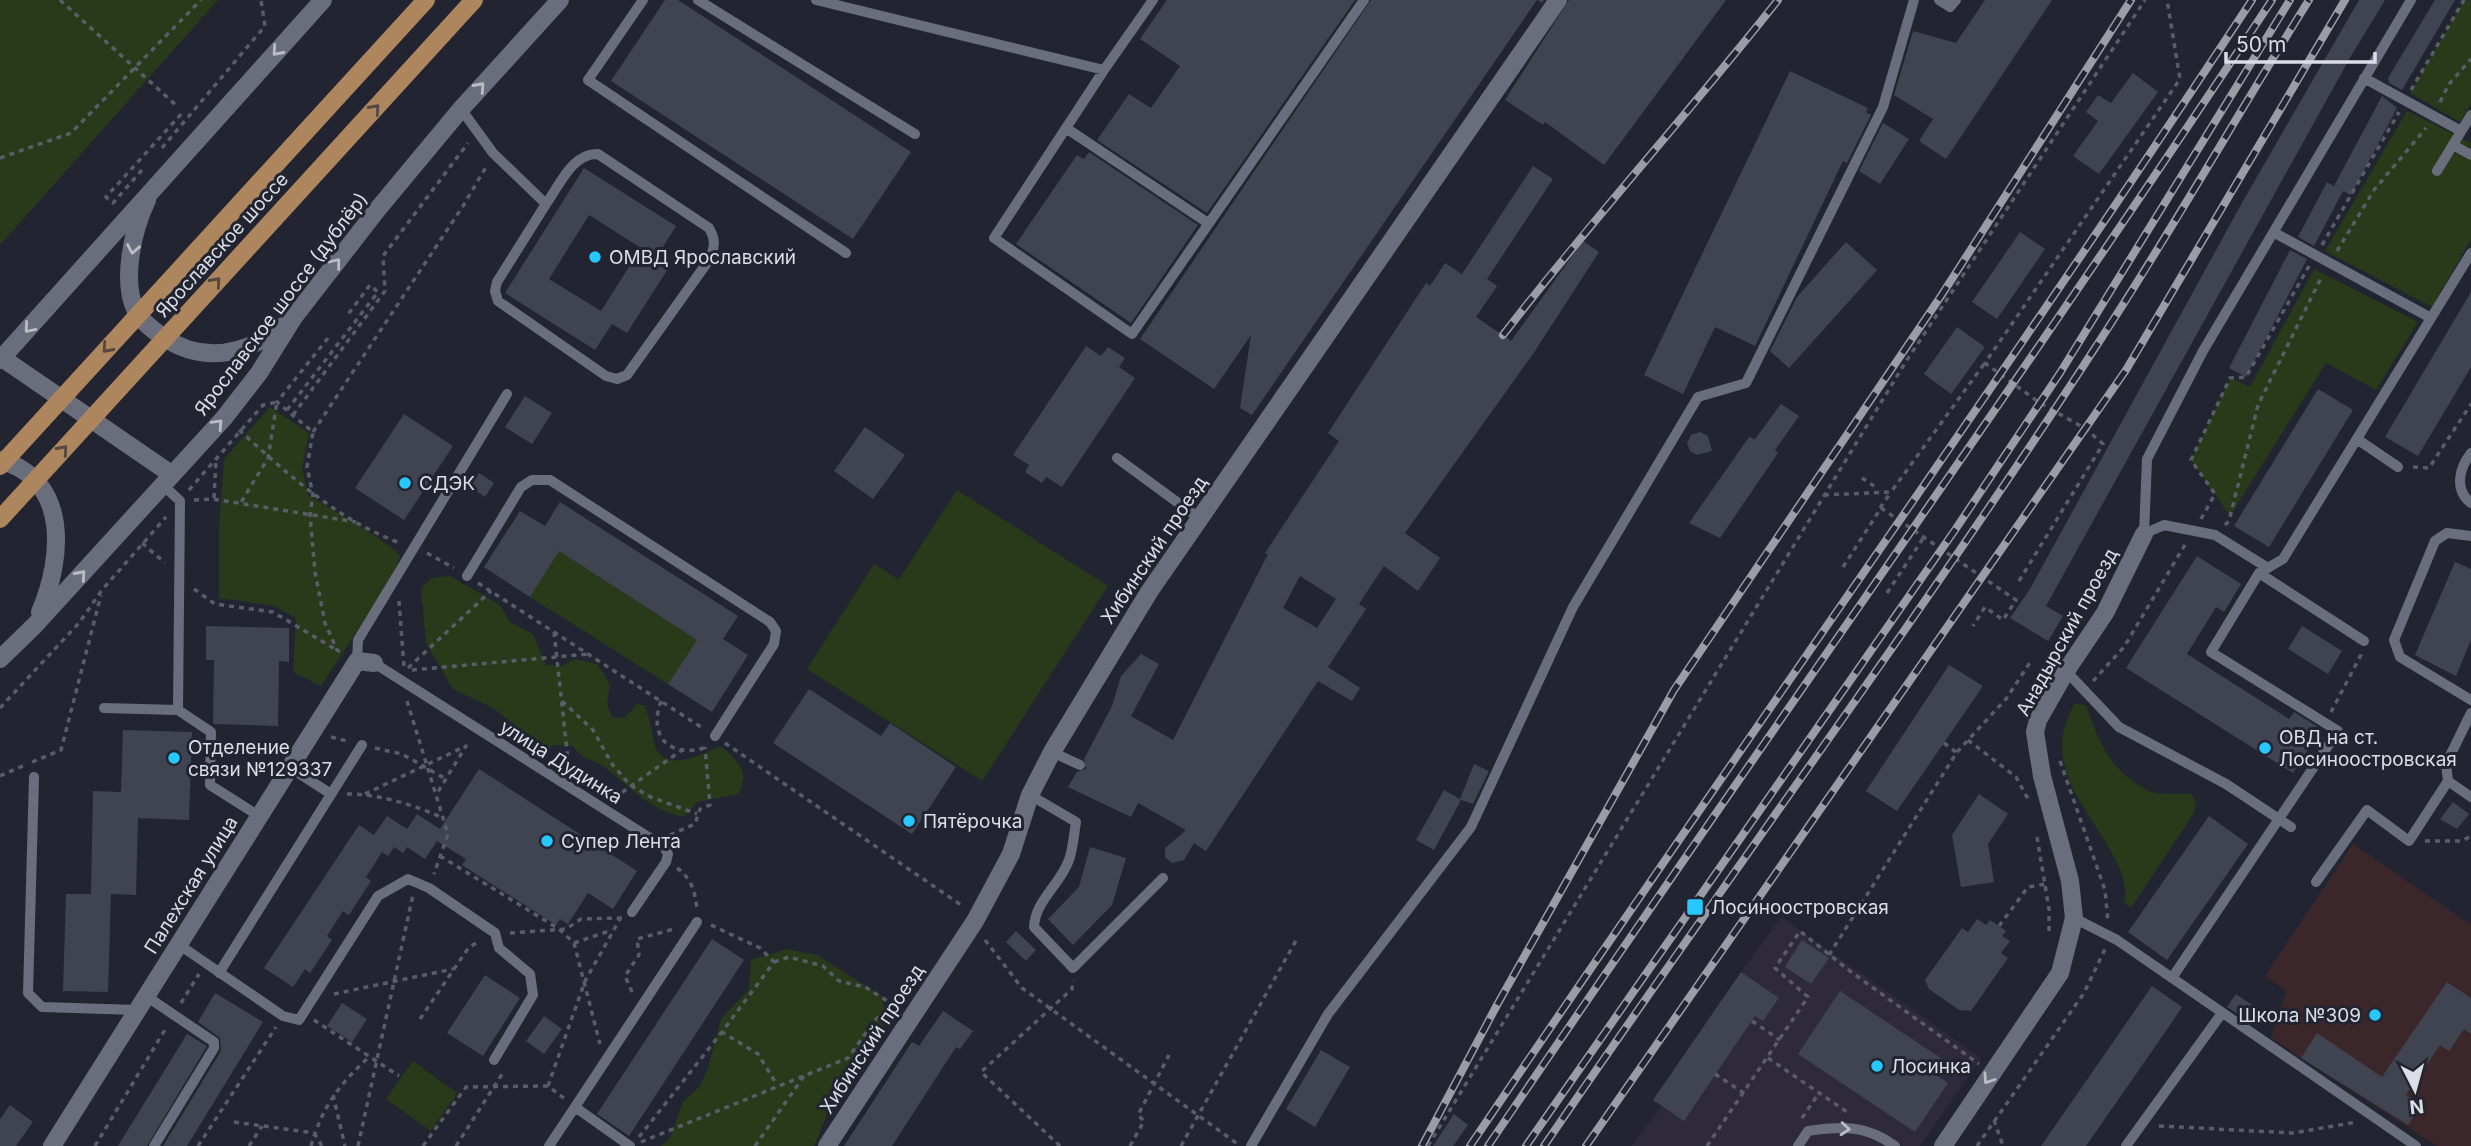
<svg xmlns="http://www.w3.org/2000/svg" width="2471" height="1146" font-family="Inter,sans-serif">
  <rect width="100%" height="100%" fill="#222531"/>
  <path fill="#2f2a3b" d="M1781,917L1981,1058L1920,1146H1631L1662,1106L1684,1121L1755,1016L1763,1021L1779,999L1741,972Z"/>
  <path fill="#3b2729" d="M2353,844L2471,925V1146H2437L2271,1038L2286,991L2265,976Z"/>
  <path fill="#283a1a" d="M0,0H218L0,245Z
    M2464,0H2471V104L2460,122L2410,93Z
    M2407,111L2471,143V239L2432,307L2325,251Z
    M2314,269L2418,322L2376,390L2326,363L2230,516L2191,460L2230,378L2250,387Z
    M270,407L309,433L302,468L308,495C328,508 390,542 400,556L393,576L321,686L293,672L296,618L275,606L219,598V530L224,459Z
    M957,490L1108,586L982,781L807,669L874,564L899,580Z
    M559,551L697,640L668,684L530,597Z
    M450,576L500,605L510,622L533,634L546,665L561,666L575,659L597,664L610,685L607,703L612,717L624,718L637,704L645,706C650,718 651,730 654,743C662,775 702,755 720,746C738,759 751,773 738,794L697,802L684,817C648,809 632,788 604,767C592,758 581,760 573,746L553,745L548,750L531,745L521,730L493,708L453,689L426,643L421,588L432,578Z
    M2075,704L2086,705C2097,740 2112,773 2147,790C2158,796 2178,793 2191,794L2196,803L2194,813L2131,908L2124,902C2138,847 2025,782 2075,704Z
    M787,949L817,955L882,996C893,1060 865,1046 838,1092C829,1108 822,1128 814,1146H661L670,1138L683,1102L700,1086L708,1068L721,1019L749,989L751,960Z
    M413,1061L457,1093L431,1131L386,1099Z"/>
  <path fill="#404450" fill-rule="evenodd" d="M665,0H678L911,152L853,239L611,81Z
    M1167,0H1355L1207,213L1097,140L1129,94L1151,108L1180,66L1140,39Z
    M1371,0H1544L1542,3L1537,0L1252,415L1240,408L1251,335L1214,389L1140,339Z
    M1569,0H1726L1604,165L1545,122L1543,125L1505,100Z
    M1985,0H2052L1946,159L1919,141L1933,119L1894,95L1913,31L1956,43Z
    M2359,0H2385L2351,56L2046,606L2063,616L2048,641L2010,618L2030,589L2243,201Z
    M2435,0H2455L2402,90L2389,83L2388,78Z
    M1790,71L1868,108L1866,112L1871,115L1847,163L1843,161L1755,346L1715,327L1683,394L1644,375Z
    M2133,73L2158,92L2099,174L2073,156L2098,121L2086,112L2098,95L2111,103Z
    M2382,96L2397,108L2351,195L2343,191L2314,246L2298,237L2327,182L2334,186Z
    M1883,123L1909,139L1880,184L1859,171Z
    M1089,152L1198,225L1131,323L1016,244L1077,155L1084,159Z
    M1533,166L1553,179L1487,279L1497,286L1476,317L1511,341L1583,241L1599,252L1533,354L1405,533L1440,558L1418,591L1384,566L1359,604L1366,609L1328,667L1360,688L1352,701L1318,681L1206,851L1194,843L1184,860L1172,863L1165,857V848L1186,830L1138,803L1131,817L1068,787L1077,772L1086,769L1084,759L1112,706L1121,676L1141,654L1159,664L1131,716L1173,740L1268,554L1265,553L1339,441L1328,433L1426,283L1430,286L1445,263L1462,274ZM1300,576L1336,599L1317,628L1283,608Z
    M584,168L676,226L658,255L671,264L627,333L612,324L595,350L505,293ZM589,215L641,248L601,311L549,279Z
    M2020,232L2045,249L1997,319L1972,302Z
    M1846,242L1877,270L1789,368L1770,351L1797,297Z
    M2290,250L2307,259L2246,377L2229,368Z
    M2471,292V367L2418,456L2385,437Z
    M1957,327L1985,347L1951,394L1924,374Z
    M1086,346L1101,356L1108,347L1125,358L1119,367L1135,378L1062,487L1046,477L1042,483L1025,472L1029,465L1013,455Z
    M2318,389L2353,410L2269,547L2234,526Z
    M525,396L552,413L532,444L505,427Z
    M1781,404L1799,416L1775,450L1778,453L1720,538L1689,523L1749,437L1755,439Z
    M404,414L453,446L404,520L355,488Z
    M865,427L905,455L873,499L834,471Z
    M1700,432L1708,436L1712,451L1697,455L1690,451L1687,443L1691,435Z
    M479,473L494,483L485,497L470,487Z
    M560,502L738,616L723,639L748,655L712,712L668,684L697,640L559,551L530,597L484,567L520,511L545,526Z
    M2197,556L2241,584L2224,612L2216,607L2187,654L2289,719L2294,712L2321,729L2293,773L2126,668Z
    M2455,562L2471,569V640L2456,676L2415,655Z
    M206,626L289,628V662L279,661L278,726L213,724L214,660H206Z
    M2302,626L2342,651L2328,674L2288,649Z
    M1949,665L1983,686L1897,811L1866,791Z
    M809,689L881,736L890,723L956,767L912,834L773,743Z
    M123,730L192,732L189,820L138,818L136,895L111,894L108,992L63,991L66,894H91L93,791L121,792Z
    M1474,764L1489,771L1473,804L1461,800L1434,850L1416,840L1444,790L1460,799Z
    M479,769L637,871L613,909L588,893L568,924L560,919L556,925L462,865L466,859L437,841L425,859L407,847L403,853L394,847L388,856L382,852L366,877L371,881L349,915L343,911L327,936L332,940L310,973L305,969L293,987L264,968L359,825L374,835L387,816L407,829L417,814L440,829Z
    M1979,794L2008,814L1988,844L1994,882L1961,887L1952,835Z
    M2453,802L2469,814L2457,829L2440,819Z
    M2209,816L2248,844L2167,960L2128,932Z
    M1090,847L1126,858L1112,905L1073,945L1048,919L1079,887Z
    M1977,919L1986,925L1990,920L2006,931L2002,936L2010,941L2001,953L2008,958L1971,1011L1959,1010L1929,989L1925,980L1962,928L1968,932Z
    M1016,931L1036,950L1026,961L1006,942Z
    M712,939L744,960L629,1136L597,1114Z
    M1802,940L1829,958L1811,984L1785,967Z
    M1741,972L1779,998L1763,1021L1755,1016L1684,1121L1653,1100Z
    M485,975L520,998L483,1056L447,1033Z
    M2447,982L2471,998V1034L2464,1029L2449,1051L2440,1045L2406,1095L2421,1105L2408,1125L2301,1058L2317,1033L2382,1077Z
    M2152,986L2182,1007L2168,1028L2086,1146H2041Z
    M1840,991L1942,1059L1933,1073L1948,1083L1915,1132L1798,1054Z
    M215,993L263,1022L187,1146H163L221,1051L220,1038L198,1022Z
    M2236,994L2252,1005L2244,1018L2227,1007Z
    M342,1003L367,1019L352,1042L327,1026Z
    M943,1011L973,1031L960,1049L956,1047L892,1146H844L912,1042L919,1046Z
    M544,1016L562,1029L544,1054L526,1041Z
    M187,1034L207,1046L147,1146H118Z
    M1321,1050L1350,1067L1315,1127L1286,1109Z
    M10,1105L33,1122L16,1146H0V1119Z
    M1454,1114L1468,1125L1453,1146H1433Z"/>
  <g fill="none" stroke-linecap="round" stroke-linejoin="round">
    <path stroke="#5a5d68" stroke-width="3.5" stroke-dasharray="5 5" stroke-linecap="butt" d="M60,0L178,107
      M2411,90L2464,0
      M2440,102L2449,84L2471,59
      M162,148L265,26L261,0
      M0,158L71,133L201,0
      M142,170L113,203L106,197L183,112
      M2322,245L2399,112
      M2337,251L2374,190L2426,128
      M328,338L277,402L313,432L307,467L313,495L310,515L315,572L325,623L337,650L342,653
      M287,410L378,292L370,285L346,317
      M293,415L385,291L383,256L468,143
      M239,430C288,474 337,520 400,543
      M313,432L463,206L486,167
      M2413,467L2429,468L2471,404
      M1862,478L1874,486
      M189,490L263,405L277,402L268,458L240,504
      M1824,495L1891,492L1984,364
      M214,498L216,461
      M194,500L213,499L356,522
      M1880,508L1891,492
      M2201,519L2215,494L2191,460L2230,378L2246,377L2309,266
      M2225,525L2229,521L2258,405L2322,276
      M142,543L165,563
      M427,553L454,568
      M1843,567L1881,508L2016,600L2003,620L1985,607L1973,626
      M2019,581L2103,444L2086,429L2040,403L1985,363L2180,79L2167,0
      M478,583L704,729
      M194,589L215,604L273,612L335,649
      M1887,593L1924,537
      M399,601L404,667
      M554,632L569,769
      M408,668L491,591
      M412,670L589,654
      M2093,681L2124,647L2186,543
      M407,701L448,834L434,874
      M562,701L593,730L612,764L630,785L651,797L697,814
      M661,701C648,736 669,758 704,748
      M0,708L79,623L102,590L166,517
      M2331,712L2362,653
      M331,737L347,741
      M1968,740L2016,777L2028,799
      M725,743L964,907
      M1944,743L1956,752
      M375,748L402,754L446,779
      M2060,761L2105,890L2108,921
      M32,762L61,750L101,595
      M0,776L25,765
      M347,794C380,794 414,805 443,818
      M365,794L466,746L436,795
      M614,798L682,750
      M670,835L695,824L700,809L710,805L705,747
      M2037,837L2049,909V936
      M2425,841H2462L2471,836
      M440,856L559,929L574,943L600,1044
      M677,868C692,879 695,892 697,909
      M711,925L760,948L774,962L722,1032L758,1054L777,1085
      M1999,926L2028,887L2046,884
      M510,933L566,929L581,919L622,918
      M985,940L1022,988L1239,1145
      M574,943L612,930
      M1829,955L1957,752L2006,699L2031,661
      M774,962L789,957L823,966L839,981L865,987L894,1005
      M632,992L625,976L639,955L637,939L674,929
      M334,994L453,969
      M181,1003L199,974
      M420,1019L469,947L480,941
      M314,1020L399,1076
      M1752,1021L1780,1040
      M1768,1058L1847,1112
      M1715,1074L1744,1093
      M548,1086L585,981L620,919
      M333,1095L345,1146
      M1802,1118L1819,1093
      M1994,1120L2003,1146
      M234,1122L314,1133
      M2159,1126L2293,1133L2357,1122
      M314,1133L322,1146
      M639,1137L722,1032
      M641,1142L848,1058L875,1020L894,1005L899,1008
      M95,1146L166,1028
      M198,1146L276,1027
      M249,1146L262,1126
      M311,1146C323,1105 339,1085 370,1056
      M358,1146L413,895
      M423,1146L466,1087L548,1086L565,1099
      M456,1146L504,1071
      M755,1146L804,1076
      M1060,1146L981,1072L1072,989L1073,980
      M1130,1146L1144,1121L1138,1115L1169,1055
      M1181,1146L1298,937
      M1428,1146L1905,363L2145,0
      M1707,1146L1808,997L1775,968L1800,931L1851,972L1979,1064
      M1977,1146L2084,993L2105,949"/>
    <path stroke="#6a6e7c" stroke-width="10" d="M643,0L588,80L846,253
      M698,0L915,134
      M816,0L1104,70L994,238L1132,334L1364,0
      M1939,0L1950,7L1956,0
      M1104,70L1153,0
      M2364,78L2461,131
      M461,109L493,153L546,204L497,282L495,291L498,301L606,376L617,379L627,375L709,260C715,247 716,240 709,228L598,154C572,153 560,185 546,204
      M1066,128L1208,223
      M2453,145L2471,155
      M2437,171L2471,115
      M2275,233L2431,318
      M2357,439L2398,467
      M2471,453C2459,468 2454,490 2471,503
      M1117,458L1200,519
      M162,484L180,501L178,710L211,732L210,785L259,816
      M2471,536L2447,533L2435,541L2394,640L2400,657L2471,700
      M2268,568L2215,535L2164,525L2144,534L2147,459L2203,351L2411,0
      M2259,573L2364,641
      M467,576L521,487L532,480H550L770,622L776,631L774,644L715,736
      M357,661L358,640L507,394
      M374,663L664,847L668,854L666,862L632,912
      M2066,671L2119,727L2226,784L2291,827
      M104,708L178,710
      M2471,713L2446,764L2448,781L2471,797
      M1052,752L1080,765
      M289,767L331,794
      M34,777L28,993L42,1007L137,1010
      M1030,795L1076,822C1074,834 1073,848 1069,860C1060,885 1035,901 1034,927L1073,968L1163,878
      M2316,882L2367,810L2409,841L2448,781
      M2074,918L2117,940L2416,1146
      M178,944L283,1016L299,1020L378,896L408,879L429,888L495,933L499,948L530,974L533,995L494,1060
      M219,973L362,745
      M2172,978L2338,731L2211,652L2259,573L2283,559L2471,253
      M146,996L214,1042V1048L154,1146
      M549,1146L575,1107
      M630,1146L575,1107L697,922
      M1251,1146L1328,1014L1471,827L1573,607L1698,397L1746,383L1883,107L1914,0
      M1798,1146L1808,1131C1843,1126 1866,1125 1895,1146
      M2126,1146L2222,1013"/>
    <path stroke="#6a6e7c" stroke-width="18" d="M52,1146L357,661L374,663
      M827,1146L975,921L1011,854L1030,795L1052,752L1149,592L1558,0
      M1943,1146L2060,973L2074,918L2070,881L2042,776L2035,732L2038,720L2066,671L2105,613L2144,534"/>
    <path stroke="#6a6e7c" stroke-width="18" d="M147,200C133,229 121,281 136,311C142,322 153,330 163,337C205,365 248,354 286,324
      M2,358L171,474
      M0,360L323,0
      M0,460C70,480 63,558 40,612
      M0,659L35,625L224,418L259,373L294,317L377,210L461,109L560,0"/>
    <path stroke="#ad865d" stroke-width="18" d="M0,466L426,0
      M0,519L474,0"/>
    <g stroke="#9b9da6" stroke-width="8">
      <path id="rail" d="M1503,335C1591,221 1688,114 1778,0
        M1422,1146L1497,1005L1674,690L1941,296L2131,0
        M1470,1146C1729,762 1998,386 2252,0
        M1488,1146C1747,763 2017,386 2272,0
        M1526,1146L1955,530L2060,373L2290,0
        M1544,1146C1726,879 1919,619 2095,348C2170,234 2237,115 2309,0
        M1586,1146L2126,370L2345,0"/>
    </g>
    <use href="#rail" stroke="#222531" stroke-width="5" stroke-dasharray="16" stroke-linecap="butt"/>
  </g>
  <defs><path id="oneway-chevron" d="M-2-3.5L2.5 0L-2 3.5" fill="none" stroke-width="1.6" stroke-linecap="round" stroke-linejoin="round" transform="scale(1.75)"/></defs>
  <g stroke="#babcc6">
    <use href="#oneway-chevron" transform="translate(277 51) rotate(132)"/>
    <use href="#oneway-chevron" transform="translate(480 87) rotate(-48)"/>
    <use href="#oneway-chevron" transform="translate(133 249) rotate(100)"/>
    <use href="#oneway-chevron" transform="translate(336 263) rotate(-52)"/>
    <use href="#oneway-chevron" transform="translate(29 328) rotate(131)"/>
    <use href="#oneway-chevron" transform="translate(218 424) rotate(-47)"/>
    <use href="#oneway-chevron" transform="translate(81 575) rotate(-48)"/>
    <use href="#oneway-chevron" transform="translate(1988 1079) rotate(124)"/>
    <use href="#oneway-chevron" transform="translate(1845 1129) rotate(5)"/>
  </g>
  <g stroke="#534740">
    <use href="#oneway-chevron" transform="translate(375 109) rotate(-48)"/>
    <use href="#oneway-chevron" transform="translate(216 282) rotate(-48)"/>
    <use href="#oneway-chevron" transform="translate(107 348) rotate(132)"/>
    <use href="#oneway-chevron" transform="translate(63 450) rotate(-48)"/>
  </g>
  <g fill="#27c8ff" stroke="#222531" stroke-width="2.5">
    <circle cx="595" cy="257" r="7"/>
    <circle cx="405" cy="483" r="7"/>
    <circle cx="2265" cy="748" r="7"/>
    <circle cx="174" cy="758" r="7"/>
    <circle cx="909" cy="821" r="7"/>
    <circle cx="547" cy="841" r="7"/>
    <rect x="1686" y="898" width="18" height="18" rx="3.5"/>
    <circle cx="2375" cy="1015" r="7"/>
    <circle cx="1877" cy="1066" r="7"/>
  </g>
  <g text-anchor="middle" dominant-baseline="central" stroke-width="6" stroke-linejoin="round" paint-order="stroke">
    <g font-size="19" fill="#dcdee6" stroke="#222531">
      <text transform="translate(222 245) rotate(-48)">Ярославское шоссе</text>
      <text transform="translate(281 304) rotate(-53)">Ярославское шоссе (дублёр)</text>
      <text transform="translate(1154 550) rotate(-56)">Хибинский проезд</text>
      <text transform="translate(2067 632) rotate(-61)">Анадырский проезд</text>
      <text transform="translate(561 762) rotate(32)">улица Дудинка</text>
      <text transform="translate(191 885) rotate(-58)">Палехская улица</text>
      <text transform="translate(872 1039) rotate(-57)">Хибинский проезд</text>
    </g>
    <g font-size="19" fill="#dcdee6" stroke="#222531" text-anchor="start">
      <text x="609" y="257">ОМВД Ярославский</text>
      <text x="419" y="483">СДЭК</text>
      <text x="2279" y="737">ОВД на ст.<tspan x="2279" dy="22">Лосиноостровская</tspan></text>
      <text x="188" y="747">Отделение<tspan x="188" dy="22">связи №129337</tspan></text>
      <text x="923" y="821">Пятёрочка</text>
      <text x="561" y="841">Супер Лента</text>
      <text x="1711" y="907">Лосиноостровская</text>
      <text x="2361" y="1015" text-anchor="end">Школа №309</text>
      <text x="1891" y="1066">Лосинка</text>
    </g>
  </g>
  <g transform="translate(2415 1090) rotate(174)" stroke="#222531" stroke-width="5" paint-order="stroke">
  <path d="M0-5L12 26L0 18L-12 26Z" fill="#dcdee6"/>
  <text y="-10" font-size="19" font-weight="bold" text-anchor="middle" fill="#dcdee6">N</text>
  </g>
  <path d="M2226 52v10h149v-10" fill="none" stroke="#dcdee6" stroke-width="3.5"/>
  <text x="2236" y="52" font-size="21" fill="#dcdee6" stroke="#222531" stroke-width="5" paint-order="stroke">50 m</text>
</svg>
